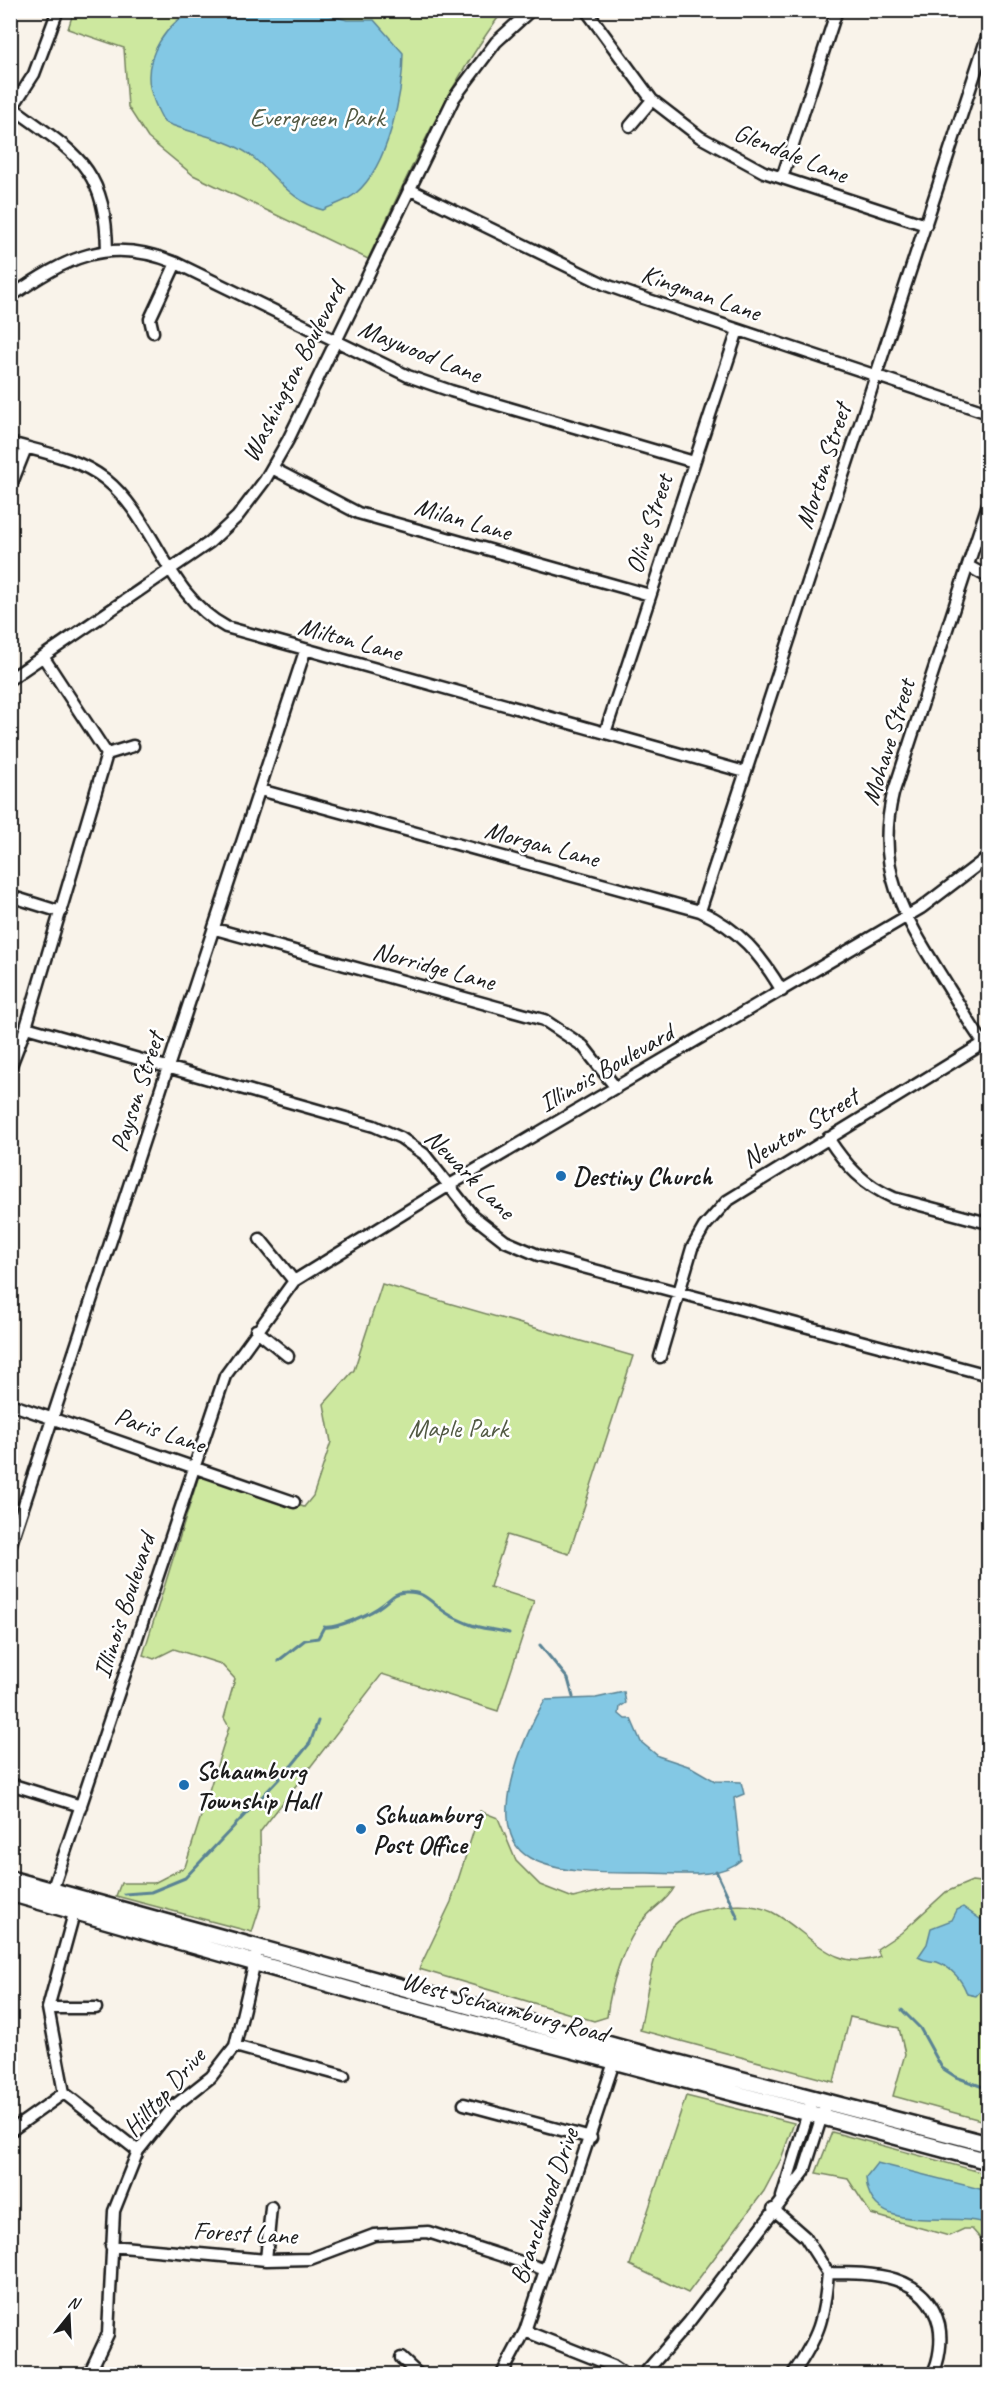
<svg xmlns="http://www.w3.org/2000/svg" width="999" height="2385" font-family="Caveat,sans-serif">
  <rect width="100%" height="100%" fill="#f9f3ea"/>
  <filter id="ink" filterUnits="userSpaceOnUse"><feTurbulence type="fractalNoise" baseFrequency=".0167" numOctaves="2"/><feDisplacementMap in="SourceGraphic" scale="12" xChannelSelector="R" yChannelSelector="G"/><feConvolveMatrix kernelMatrix="1 2 1 2 8 2 1 2 1" color-interpolation-filters="sRGB"/></filter>
  <g filter="url(#ink)">
    <path fill="#cde89f" stroke="#74825e" stroke-width="1.5" d="M74,10L503,11C446,87 409,173 368,259L193,175L148,138L128,107L124,48L68,29Z
      M382,1284L633,1356L569,1554L507,1535L490,1587L534,1601L498,1711L382,1674L260,1832L261,1904L252,1932L116,1896L121,1883H154L185,1867L229,1727L224,1718L235,1679L221,1664L174,1649L154,1659L143,1655L200,1472L304,1507L313,1496L331,1442L324,1404L354,1370Z
      M480,1811L498,1818L516,1861L540,1885L573,1898L610,1889L674,1888C667,1901 654,1907 645,1918C624,1941 610,1987 607,2017L594,2021L419,1969L451,1902Z
      M972,1881L988,1883V2122L893,2096L905,2054L899,2028L850,2017L834,2082L640,2030C648,1995 650,1933 687,1916C693,1912 702,1911 709,1909C728,1904 753,1903 772,1912C807,1930 834,1975 880,1956L877,1949L901,1933L946,1892Z
      M686,2096L794,2123L781,2159L764,2191L688,2293L630,2265Z
      M832,2132L988,2174V2247L972,2229H964L949,2236L871,2214L848,2179L816,2173Z"/>
    <path fill="#83c8e4" stroke="#5a8394" stroke-width="1.5" d="M315,11L347,20H374L403,53C403,94 388,166 356,193C348,201 333,205 323,210C291,202 275,174 250,155C225,137 191,134 164,122C158,111 152,99 150,87C144,56 167,23 193,11Z
      M624,1692L626,1703L620,1707L619,1714L625,1719H631L641,1742L658,1756L691,1767L715,1781L741,1782L744,1794L734,1798L741,1860C719,1880 675,1873 647,1873C613,1873 560,1875 530,1858C482,1832 524,1734 545,1700L596,1698Z
      M963,1907L980,1919L988,1917V1987L985,1986L976,1996L967,1994C963,1981 951,1967 937,1962C929,1960 926,1962 918,1957L927,1944L931,1928L952,1920L957,1910Z
      M877,2163L988,2191V2225C956,2208 869,2241 866,2177Z"/>
    <g fill="none" stroke-linecap="round" stroke-linejoin="round">
      <path stroke="#5a8394" stroke-width="3" d="M540,1645L568,1679L573,1697
        M278,1661L305,1640L318,1638L324,1627C337,1629 372,1613 382,1605C389,1600 395,1592 405,1592C427,1591 431,1604 448,1614C454,1618 462,1621 469,1624C480,1629 496,1629 509,1633
        M716,1871L738,1918
        M125,1894L151,1892L185,1878L293,1764L310,1743L318,1721
        M902,2010L920,2028L942,2068L956,2077L983,2087"/>
      <g stroke="#1c1c1c" stroke-width="15">
        <path id="street" d="M586,10L652,100L700,137L764,172L926,225
          M13,108C76,154 106,167 107,251
          M10,111L34,74L58,10
          M630,126L652,100
          M782,178L837,10
          M409,189L606,285L637,296L988,413
          M10,297C66,258 108,235 176,263L408,376L451,391L694,462
          M153,332L150,319L176,263
          M10,443C42,452 78,458 105,479C155,519 167,596 226,627L745,772
          M272,468L358,513L650,595
          M10,488L26,448
          M988,504L893,794C873,875 909,923 950,990C962,1008 973,1032 988,1048
          M968,566L988,577
          M10,679L210,542L237,517L265,480L288,440L454,98L496,42L531,10
          M605,733L738,330
          M107,754L133,746
          M260,790L700,911C739,929 761,955 782,991
          M10,896L61,912
          M700,911L988,34
          M215,929L544,1020L583,1046L616,1088
          M26,1027L374,1126L401,1138L424,1154L473,1216L505,1241L538,1255L988,1375
          M10,1068L26,1027L107,754L44,658
          M828,1138C846,1166 864,1185 894,1198L988,1223
          M260,1239L294,1281
          M256,1330L288,1356
          M660,1357L692,1248L704,1227L727,1201L984,1043
          M10,1404L294,1502
          M10,1547L305,651
          M10,1784L81,1806
          M50,1897L225,1376L294,1281L448,1186L921,908L988,857
          M76,1906L48,2008L64,2093L138,2151
          M48,2008H96
          M235,2046L344,2076
          M464,2104L591,2138
          M12,2130L64,2093
          M782,2197L810,2106
          M773,2209L805,2237L828,2273C872,2273 926,2273 939,2325C942,2339 940,2361 932,2374
          M111,2246L266,2260L310,2259L374,2235L428,2232L546,2270
          M266,2260L271,2207
          M525,2331L613,2366L625,2374
          M401,2358L418,2374
          M89,2374L108,2334L114,2211L138,2151L173,2107L211,2077L235,2046L256,1957
          M502,2374L525,2331L616,2056
          M644,2374L689,2322L804,2172L826,2103
          M793,2374C819,2335 824,2321 828,2273"/>
      </g>
      <g stroke="#1c1c1c" stroke-width="20">
        <path id="secondary" d="M10,1879L632,2051L988,2144
          M10,1893L389,2001L988,2161"/>
      </g>
      <use href="#street" stroke="#fff" stroke-width="10"/>
      <use href="#secondary" stroke="#fff" stroke-width="15"/>
    </g>
  </g>
  <g fill="#1f6fb2" stroke="#fff" stroke-width="2">
    <circle cx="561" cy="1176" r="6"/>
    <circle cx="184" cy="1785" r="6"/>
    <circle cx="361" cy="1829" r="6"/>
  </g>
  <g text-anchor="middle" dominant-baseline="central" stroke-width="5" stroke-linejoin="round" paint-order="stroke">
    <g font-size="26" fill="#515943" stroke="#fff">
      <text x="317" y="117">Evergreen Park</text>
      <text x="458" y="1428">Maple Park</text>
    </g>
    <g font-size="26" fill="#1c1c1c" stroke="#fff">
      <text transform="translate(791 153) rotate(22)">Glendale Lane</text>
      <text transform="translate(701 293) rotate(19)">Kingman Lane</text>
      <text transform="translate(420 351) rotate(22)">Maywood Lane</text>
      <text transform="translate(293 372) rotate(-63)">Washington Boulevard</text>
      <text transform="translate(823 466) rotate(-72)">Morton Street</text>
      <text transform="translate(463 519) rotate(16)">Milan Lane</text>
      <text transform="translate(649 524) rotate(-72)">Olive Street</text>
      <text transform="translate(350 639) rotate(15)">Milton Lane</text>
      <text transform="translate(888 742) rotate(-73)">Mohave Street</text>
      <text transform="translate(542 844) rotate(15)">Morgan Lane</text>
      <text transform="translate(434 966) rotate(15)">Norridge Lane</text>
      <text transform="translate(606 1068) rotate(-30)">Illinois Boulevard</text>
      <text transform="translate(137 1092) rotate(-72)">Payson Street</text>
      <text transform="translate(800 1128) rotate(-31)">Newton Street</text>
      <text transform="translate(470 1174) rotate(45)">Newark Lane</text>
      <text transform="translate(160 1430) rotate(19)">Paris Lane</text>
      <text transform="translate(124 1606) rotate(-72)">Illinois Boulevard</text>
      <text transform="translate(505 2007) rotate(15)">West Schaumburg Road</text>
      <text transform="translate(164 2092) rotate(-48)">Hilltop Drive</text>
      <text transform="translate(544 2206) rotate(-71)">Branchwood Drive</text>
      <text transform="translate(245 2233) rotate(3)">Forest Lane</text>
    </g>
    <g font-size="26" font-weight="bold" fill="#1c1c1c" stroke="#fff" text-anchor="start">
      <text x="573" y="1176">Destiny Church</text>
      <text x="196" y="1770">Schaumburg<tspan x="196" dy="30">Township Hall</tspan></text>
      <text x="373" y="1814">Schuamburg<tspan x="373" dy="30">Post Office</tspan></text>
    </g>
  </g>
  <rect width="999" height="2385" fill="none" stroke="#fff" stroke-width="36"/>
  <rect x="18" y="18" width="963" height="2349" fill="none" stroke="#1c1c1c" stroke-width="2" filter="url(#ink)"/>
  <g transform="translate(69 2316) rotate(18)" stroke="#ffffff" stroke-width="4.5" paint-order="stroke">
  <path d="M0-4.5L10 22L0 15L-10 22Z" fill="#1c1c1c"/>
  <text y="-9" font-size="16" font-weight="bold" text-anchor="middle" fill="#1c1c1c">N</text>
  </g>
</svg>
